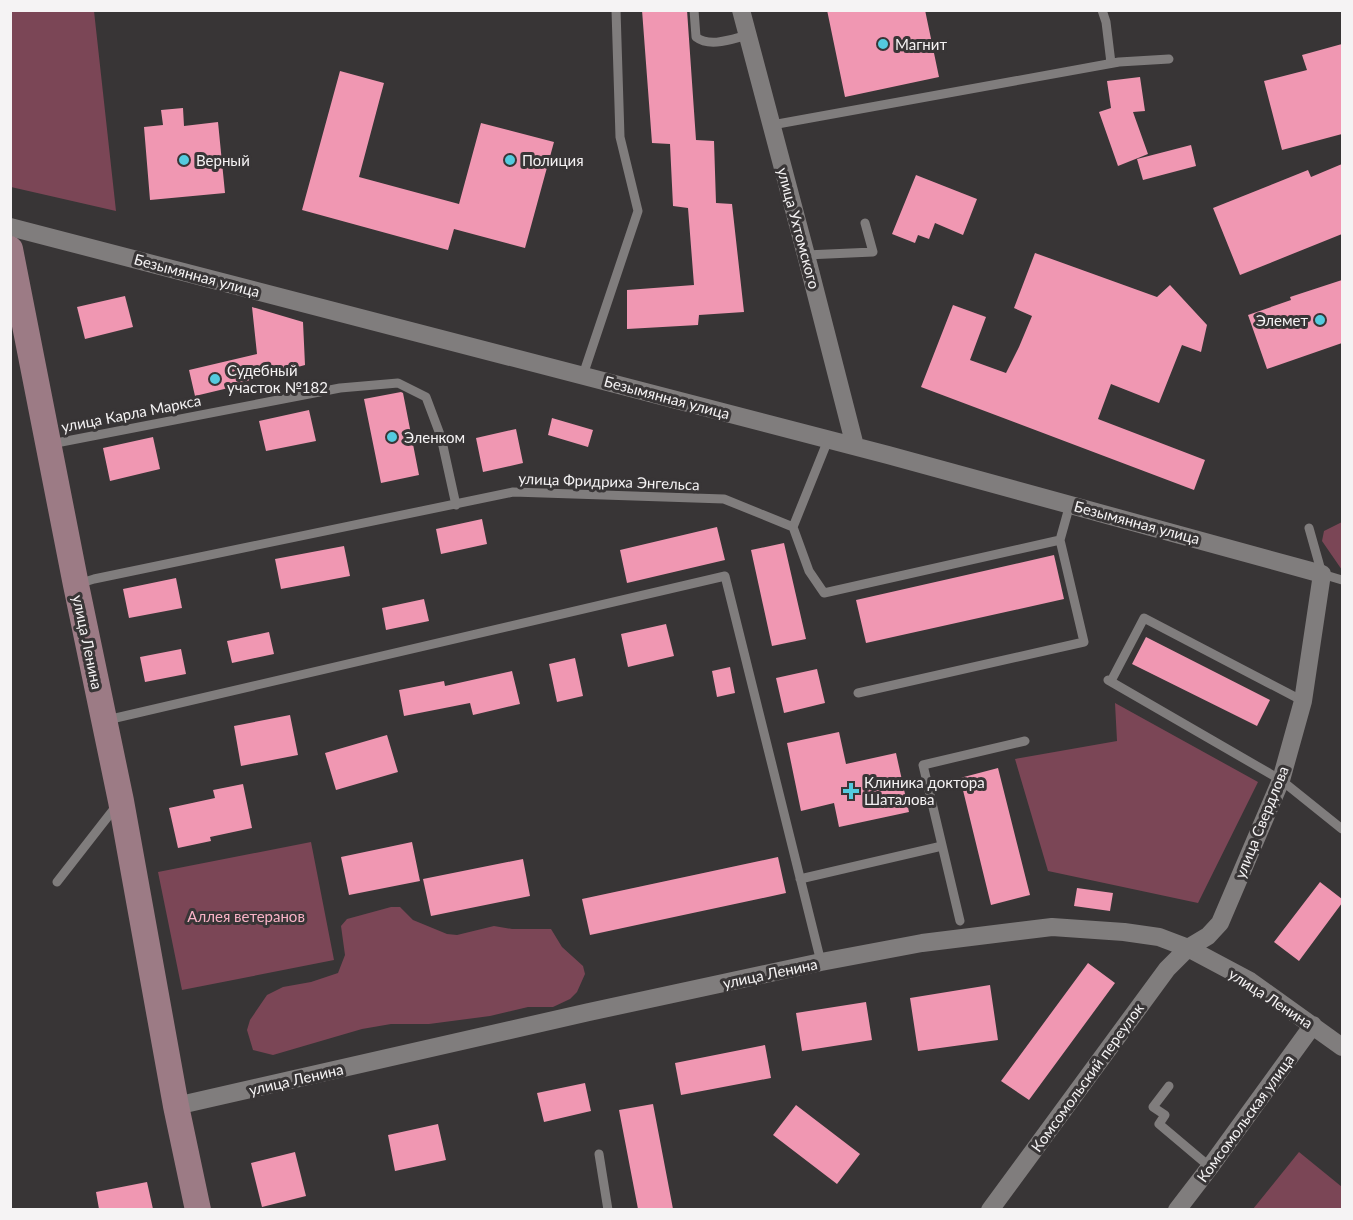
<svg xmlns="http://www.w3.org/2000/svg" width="1353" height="1220" font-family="Lato,sans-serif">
  <rect width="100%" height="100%" fill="#383536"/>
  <path fill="#7b4656" d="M11,10L94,11L116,211L11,187Z
    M1342,522V570L1322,541L1324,531Z
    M1115,703L1258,782L1198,903L1048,871L1015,759L1117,741Z
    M311,842L334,960L182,990L158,872Z
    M391,907H400L413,920L447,934L457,935L494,926L512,929H551L562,947L583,966L585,974L577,992L570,999L553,1007H528L490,1016L429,1024H391L362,1029L273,1055L253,1050L247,1030L250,1020L267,995L283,987L311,982L338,973L345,955L341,926L347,919Z
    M1299,1152L1342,1187V1209H1253Z"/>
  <path fill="#f097b2" d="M642,10H687L696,140L714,141L716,203L732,204L744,312L699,315L698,325L627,329V290L694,285L688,208L673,206L670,144L652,143Z
    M827,10H925L939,77L845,97Z
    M1342,44V134L1282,150L1264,81L1307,70L1302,55Z
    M340,71L384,83L359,177L459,204L481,123L554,142L525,248L454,229L448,250L302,210Z
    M1140,77L1145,111L1133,112L1148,154L1118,166L1099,112L1111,108L1107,81Z
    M183,108L184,126L218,122L225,193L150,200L144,127L163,125L161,110Z
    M1191,145L1196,166L1143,180L1137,159Z
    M1342,164V234L1240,275L1213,208L1308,170L1311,177Z
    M916,175L977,199L963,235L935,223L929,239L918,235L915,243L892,234Z
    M1035,253L1157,297L1170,285L1207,325L1201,352L1182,345L1159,403L1111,384L1098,419L1205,460L1194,490L921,387L953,305L986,317L970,360L1006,373L1019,347L1032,316L1014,308Z
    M1342,280V343L1267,369L1248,315L1291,300L1290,297Z
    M125,296L133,327L85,339L77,307Z
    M252,307L303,322L305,365L240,383L241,385L195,396L189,370L257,354Z
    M401,392L403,393L419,475L381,483L364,399Z
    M309,410L316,441L266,451L259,421Z
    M552,418L593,430L588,447L548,435Z
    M516,429L523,463L483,472L476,438Z
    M153,437L160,469L110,481L103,448Z
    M482,519L487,544L441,554L436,529Z
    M717,527L725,560L627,583L620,550Z
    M784,543L806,639L772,646L751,550Z
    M344,546L350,576L281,589L275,559Z
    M1054,555L1064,599L866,643L856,600Z
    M176,578L182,608L129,618L123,589Z
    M424,599L429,621L386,630L382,608Z
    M666,624L674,656L628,667L621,634Z
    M269,632L274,654L232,663L227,641Z
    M1146,637L1270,700L1257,726L1132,664Z
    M181,649L186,674L145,682L140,657Z
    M575,658L583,696L557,702L549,664Z
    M730,667L735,693L717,697L712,671Z
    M817,669L825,703L784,713L776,678Z
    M512,671L520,704L473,715L470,703L404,716L399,690L444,681L445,686Z
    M290,715L298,755L241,766L234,726Z
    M839,732L846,764L896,753L909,812L839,827L834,803L801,811L787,743Z
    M387,735L398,772L336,790L325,753Z
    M998,768L1030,895L991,905L960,778Z
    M243,784L252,828L210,837L211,841L178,848L169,808L215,798L213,790Z
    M412,842L420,881L349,895L341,857Z
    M778,857L786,893L590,935L582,899Z
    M523,859L530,896L431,916L423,879Z
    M1320,882L1342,899V903L1299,961L1274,942Z
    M1077,888L1113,893L1110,911L1074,906Z
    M1088,963L1115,983L1029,1100L1001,1081Z
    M990,985L998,1040L918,1051L910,998Z
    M866,1002L872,1040L802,1051L796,1013Z
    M765,1045L771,1078L681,1095L675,1063Z
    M585,1083L591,1111L544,1122L537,1093Z
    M653,1104L673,1209H638L619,1110Z
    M796,1105L860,1154L837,1184L773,1135Z
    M438,1124L446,1160L395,1171L388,1135Z
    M295,1152L306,1196L262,1207L251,1163Z
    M147,1182L153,1209H99L96,1192Z"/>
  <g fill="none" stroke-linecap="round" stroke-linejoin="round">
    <path stroke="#807d7d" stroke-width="9" d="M694,10L696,37C710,48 732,39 748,35
      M1102,10L1106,22L1111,63
      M772,125L1119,62L1169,59
      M806,255L873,252L865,223
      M583,375L638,211L620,137L616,10
      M51,444L340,388L398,383L426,397L441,437L456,505
      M793,527L828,440
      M1309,528L1322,574L1342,580
      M78,584L94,579L513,492L724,499L793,527L809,571L824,593L1060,540L1070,504
      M1108,680L1281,780L1342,829
      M1111,681L1144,618L1303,701
      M858,693L1084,642L1060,540
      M107,720L725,576L821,962
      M800,879L942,846
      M57,882L117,805
      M960,921L923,765L1025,741
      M1169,1086L1153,1107L1165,1115L1159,1124L1210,1167
      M599,1154L608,1210"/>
    <path stroke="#807d7d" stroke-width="18" d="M741,10L806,255L855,446
      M10,227L888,455L1322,574L1303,701L1281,780L1220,923L1208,936L1188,948L1167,969L990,1210
      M176,1106L589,1012L821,962L922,943L1052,927L1124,932L1159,937L1188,948L1250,981L1342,1047
      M1177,1210L1210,1167L1313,1025"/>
    <path stroke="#9c7b85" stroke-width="26" d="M10,249L76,585L121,801L176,1106L198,1210"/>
  </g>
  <g fill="#54cade" stroke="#383536" stroke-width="2">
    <circle cx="883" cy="44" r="6"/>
    <circle cx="184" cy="160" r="6"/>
    <circle cx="510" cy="160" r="6"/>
    <circle cx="1320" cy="320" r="6"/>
    <circle cx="215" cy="379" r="6"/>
    <circle cx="392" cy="437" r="6"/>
    <path d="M848 782h6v6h6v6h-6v6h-6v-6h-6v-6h6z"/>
  </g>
  <g text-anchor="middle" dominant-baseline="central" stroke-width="6" stroke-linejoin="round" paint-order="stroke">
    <g font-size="15" fill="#f5f3f4" stroke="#383536" text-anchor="start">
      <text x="895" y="44">Магнит</text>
      <text x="196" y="160">Верный</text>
      <text x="522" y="160">Полиция</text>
      <text x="1308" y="320" text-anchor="end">Элемет</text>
      <text x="227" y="370">Судебный<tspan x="227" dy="17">участок №182</tspan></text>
      <text x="404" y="437">Эленком</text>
      <text x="864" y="782">Клиника доктора<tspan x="864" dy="17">Шаталова</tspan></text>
    </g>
    <g font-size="15" fill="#f5f3f4" stroke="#383536">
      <text transform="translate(799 228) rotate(75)">улица Ухтомского</text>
      <text transform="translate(197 275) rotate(15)">Безымянная улица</text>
      <text transform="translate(667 397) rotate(15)">Безымянная улица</text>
      <text transform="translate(131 413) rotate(-11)">улица Карла Маркса</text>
      <text transform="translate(609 481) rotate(2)">улица Фридриха Энгельса</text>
      <text transform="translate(1137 522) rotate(15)">Безымянная улица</text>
      <text transform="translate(88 642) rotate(78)">улица Ленина</text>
      <text transform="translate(1261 822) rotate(-68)">улица Свердлова</text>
      <text transform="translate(770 973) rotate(-12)">улица Ленина</text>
      <text transform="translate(1271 998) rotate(33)">улица Ленина</text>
      <text transform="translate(1087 1077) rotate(-54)">Комсомольский переулок</text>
      <text transform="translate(296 1079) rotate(-13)">улица Ленина</text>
      <text transform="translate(1245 1118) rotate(-54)">Комсомольская улица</text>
    </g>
    <g font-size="15" fill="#f9b3c7" stroke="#383536">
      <text x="246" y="916">Аллея ветеранов</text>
    </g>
  </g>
  <rect width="1353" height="1220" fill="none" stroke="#f5f3f4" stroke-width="24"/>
</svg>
